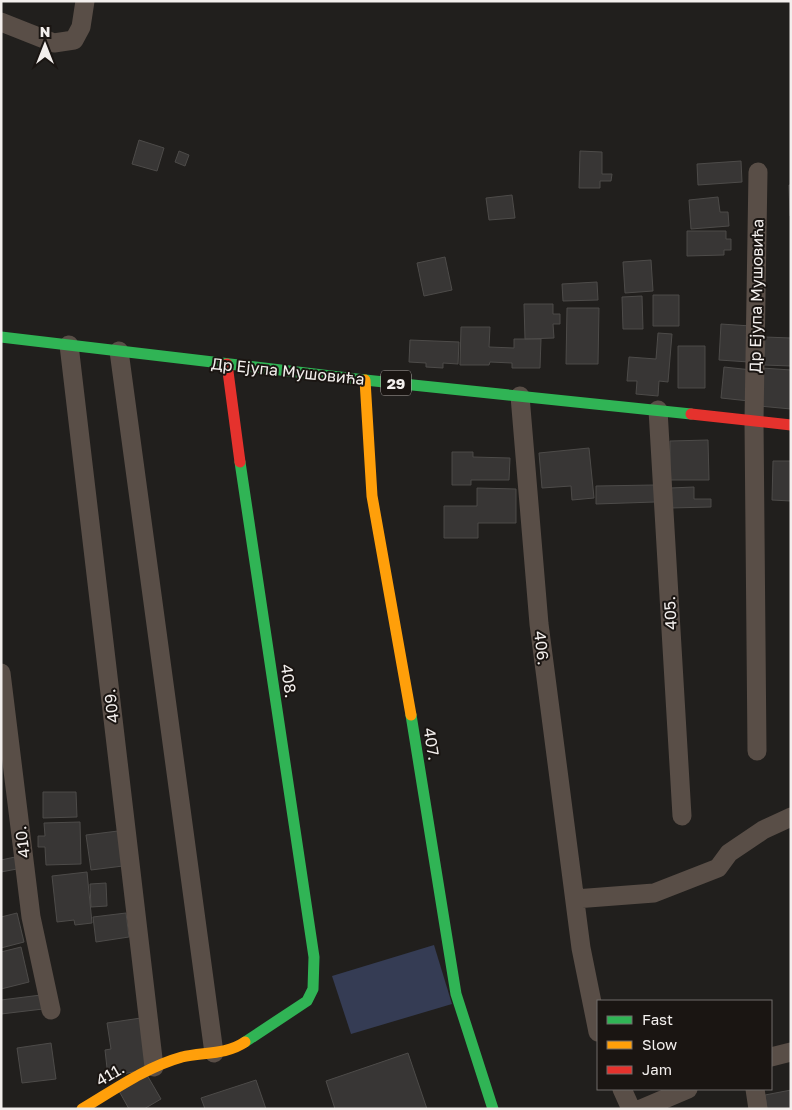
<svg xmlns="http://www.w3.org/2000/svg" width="792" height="1110" font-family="'Golos Text',sans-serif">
  <rect width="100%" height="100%" fill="#211f1d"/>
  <path fill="#353c54" d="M434,945L452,1004L351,1034L332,976Z"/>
  <path fill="#383635" stroke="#4d4b49" d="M139,140L164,148L157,171L132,164Z
    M179,151L189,155L185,166L175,162Z
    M580,151L602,152V174H612L611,181H600V188H579Z
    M741,161L742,182L698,185L697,164Z
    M789,185H791V216H790Z
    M512,195L515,218L489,220L486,198Z
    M718,197L720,212H728L729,226L691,229L689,200Z
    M687,231H726V239H731V250H724V255L687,256Z
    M445,257L452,290L424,296L417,263Z
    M651,260L653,291L625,293L623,262Z
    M597,282L598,300L563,301L562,284Z
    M653,295H679V326H653Z
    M642,296L643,329H623L622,297Z
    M524,304H553V314H560V324H553L554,338L525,339Z
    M567,308H599L598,364H566Z
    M721,324L751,326L749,362L719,360Z
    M461,327H490L489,347L514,348V339H541L540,368H512V363L490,362L489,365H460Z
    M658,333L672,334L668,382L659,381L658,396L636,394L637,381H627L629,357L656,359Z
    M765,337L791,338V366L764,365Z
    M410,340L459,342L458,364L443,363V368L426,367V363L409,362Z
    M678,346H705V388H678Z
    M724,367L752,370L749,401L721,398Z
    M762,368L791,370V409L759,406Z
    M708,440L709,480H670V441Z
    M589,448L594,498L572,500L571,486L542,488L539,453Z
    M452,452H473V457L510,458L509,480H471V485H452Z
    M773,461H791V501L772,500Z
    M654,485L655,502L596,504V486Z
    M694,487V499H711V507L670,508V488Z
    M477,488L516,489V523H478V538H444V506H477Z
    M43,792H76L77,817L43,818Z
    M80,822L81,864L46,865L45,847H38V836H45L44,823Z
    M118,831L123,866L91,870L86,835Z
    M15,857L17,869L1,872V860Z
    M87,872L92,923L75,925L74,920L57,922L52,876Z
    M106,883L107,906L91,907L90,884Z
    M17,913L24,942L1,948V917Z
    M126,913L129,937L96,942L93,917Z
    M21,947L29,982L1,989V952Z
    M41,995L43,1009L1,1014V1000Z
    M141,1018L148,1069L108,1077L105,1050L111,1049L107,1023Z
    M51,1043L56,1079L22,1083L17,1048Z
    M408,1053L427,1109H335L326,1081Z
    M147,1075L161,1099L144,1109H129L119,1091Z
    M256,1080L266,1109H205L201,1098Z
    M791,1090V1109H767L765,1095Z"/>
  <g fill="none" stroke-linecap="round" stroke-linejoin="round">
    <path stroke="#594e47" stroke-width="19" d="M1,22L54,43L74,40L81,27L85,1
      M69,345L154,1067
      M119,351L214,1053
      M520,396L539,624L581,948L598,1032
      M658,410L682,816
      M1,673L31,917L51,1010
      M757,751L754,421L758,172
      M575,899L654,893L718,868L729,853L763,830L791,817
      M771,1057L791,1052
      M622,1089L631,1109
      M755,1089L758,1109
      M641,1109L688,1089"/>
    <path stroke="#30b455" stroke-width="11" d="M1,337L365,380L691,414
      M240,462L314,957L313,989L307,1001L245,1042
      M411,715L456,994L493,1109"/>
    <path stroke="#ff9f0a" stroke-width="11" d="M365,380L372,496L411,715
      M82,1109C114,1090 146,1067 182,1057C203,1052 226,1055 245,1042"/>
    <path stroke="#e5322d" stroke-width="11" d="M227,364L240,462
      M691,414L791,425"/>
  </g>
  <g text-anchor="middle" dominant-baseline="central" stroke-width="4" stroke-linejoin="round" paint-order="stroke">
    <rect fill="#1a1512" stroke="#b2aeab" stroke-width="1" x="381" y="370.5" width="30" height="25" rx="4"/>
    <g font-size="15" font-weight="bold" fill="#f3efed">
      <text x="396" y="383">29</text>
    </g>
    <g font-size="16" fill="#f3efed" stroke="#1a1512">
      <text transform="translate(756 296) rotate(-89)">Др Ејупа Мушовића</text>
      <text transform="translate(288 371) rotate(6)">Др Ејупа Мушовића</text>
      <text transform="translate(670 613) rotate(-93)">405.</text>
      <text transform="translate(542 648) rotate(83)">406.</text>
      <text transform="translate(289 681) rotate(82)">408.</text>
      <text transform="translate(111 706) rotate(-97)">409.</text>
      <text transform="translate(432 744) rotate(81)">407.</text>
      <text transform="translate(22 842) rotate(-97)">410.</text>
      <text transform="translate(110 1074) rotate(-30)">411.</text>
    </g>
  </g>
  <rect width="792" height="1110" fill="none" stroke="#f3efed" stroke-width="5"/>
  <rect x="597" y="1000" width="175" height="90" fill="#1a1512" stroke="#716c6a"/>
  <rect x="607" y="1016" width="25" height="8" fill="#30b455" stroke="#716c6a"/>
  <text x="642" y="1025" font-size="15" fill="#f3efed">Fast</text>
  <rect x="607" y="1041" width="25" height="8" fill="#ff9f0a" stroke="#716c6a"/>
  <text x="642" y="1050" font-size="15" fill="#f3efed">Slow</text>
  <rect x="607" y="1066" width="25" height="8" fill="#e5322d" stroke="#716c6a"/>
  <text x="642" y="1075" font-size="15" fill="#f3efed">Jam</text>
  <g transform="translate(45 45)" stroke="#1a1512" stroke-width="4" paint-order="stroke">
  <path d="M0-4L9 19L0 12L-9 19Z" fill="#f3efed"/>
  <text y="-8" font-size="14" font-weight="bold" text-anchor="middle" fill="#f3efed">N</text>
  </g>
</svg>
